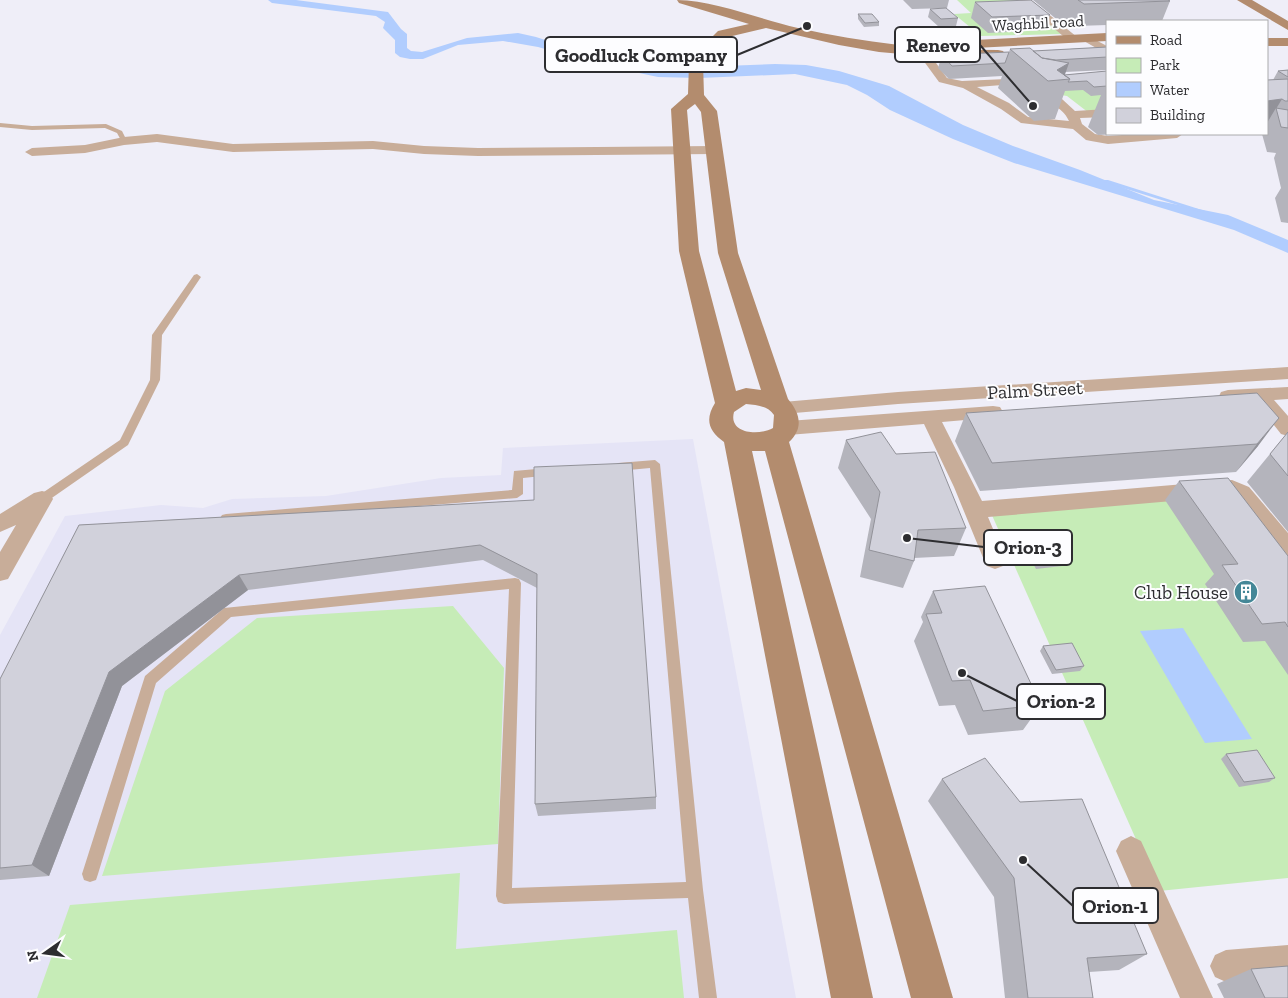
<svg xmlns="http://www.w3.org/2000/svg" width="1288" height="998" font-family="'Zilla Slab',serif">
  <rect width="100%" height="100%" fill="#efeef8"/>
  <path fill="#e5e4f6" d="M693,439L796,998H0V635L65,516L161,505L203,508L232,499L326,496L441,478L501,475L503,448Z"/>
  <path fill="#c6ecb7" d="M957,0H1017L1062,34L981,36L954,14L971,13Z
    M1107,78V111L1089,113L1067,96L1055,94Z
    M1230,496L1288,570V878L1159,891L991,513Z
    M453,606L504,668L498,844L102,876L165,691L257,618Z
    M460,873L456,949L677,930L684,998H37L70,905Z"/>
  <path fill="#b1cdfe" d="M268,0H296L388,12L401,29L407,34V48L411,51L422,52L467,38L518,33L536,37L570,48L622,60L656,64L696,67L775,64L806,65L839,71L889,86L963,125L1013,146L1080,170L1154,200L1228,215L1288,240V253L1234,230L1014,163L953,139L890,110L867,95L847,85L795,74L699,78L658,77L606,66L538,47L503,41L458,45L423,59H410L400,57L395,53V40L383,28L385,22L376,16L272,3Z
    M1183,628L1252,739L1205,743L1140,631Z"/>
  <g fill="none" stroke-linecap="round" stroke-linejoin="round">
    <path fill="#b1cdfe" fill-rule="evenodd" d="M1104,180H1108L1205,211L1200,212L1104,182Z"/>
    <path fill="#c8ad99" fill-rule="evenodd" d="M0,123L32,126L106,124L122,131L127,141L122,142L117,133L105,128L32,130L0,127Z
      M197,274L201,277L162,335L160,380L128,445L46,502H38L36,499L38,496L120,440L150,380L152,335L194,275Z
      M655,460L660,464L703,890L717,998H699L688,898L504,904L498,902L496,896L509,589L231,617L156,683L98,874L96,880L90,882L84,880L82,874L145,676L224,608L515,578L519,579L521,583L512,888L686,882L650,468L618,471L613,467L618,463Z
      M548,468L553,472L552,475L523,478V494L517,498L226,522L222,521L220,518L222,515L226,514L512,490L514,471Z"/>
    <path fill="#c8ad99" fill-rule="evenodd" d="M1020,0H1031L1077,37L1078,39L1077,41H1069Z
      M1086,35L1107,46V54L1082,40L1081,38L1082,36Z
      M909,40L928,52L947,78L962,81L1032,78L1034,80L1028,83L977,87L1009,103L1028,117L1069,121C1062,105 1045,102 1030,97L1028,94L1034,90L1062,99L1075,111L1107,109V117L1080,118L1082,124L1095,134L1108,136L1136,134H1183L1177,138L1108,144L1091,141L1086,140L1073,129L1021,123L1001,109L963,88L939,82L920,56L905,45L904,43Z
      M157,134L233,144L373,141L424,146L478,148L715,146L722,150L715,154L478,156L424,154L373,149L233,152L157,142L124,145L85,153L32,156L25,152L32,148L85,145L124,137Z
      M1288,367V379L898,404L783,414L776,413L773,408L776,403L783,402L898,392Z
      M1288,387V399L1274,400L1288,416V436L1281,434L1255,401L1228,402L1221,400L1219,396L1221,392L1228,390Z
      M993,406L1000,407L1003,412L1000,417L942,422L982,501L1232,480L1249,487L1288,533V558L1280,555L1235,497L1230,496L988,517L1006,560L1003,566L995,569L987,566L984,560L954,487L924,424L788,435L781,433L778,428L781,423L788,421Z
      M42,491L50,493L53,499L8,579L0,581V552L16,525L0,532V514L34,493Z
      M1131,836L1141,841L1213,998H1180L1116,851L1121,841Z
      M1288,945V977L1226,982L1215,977L1210,966L1215,955L1226,950Z"/>
    <path fill="#b38c6e" fill-rule="evenodd" d="M677,0C714,0 761,20 798,28C864,43 930,50 998,50L1003,51L1005,54L1003,57L998,58L959,59L879,52L839,45L766,28L728,37L703,63L704,95L717,111L738,253L788,399C800,413 804,428 789,442L953,998H911L765,451H752L873,998H831L724,442C708,431 705,419 715,403L679,251L671,109L688,94L689,63L701,48L718,31L749,24L679,3ZM695,104L701,112L718,253L761,390L746,388L736,391L699,251L687,110ZM746,404C757,405 768,406 774,415L773,428C759,436 728,434 734,412Z
      M1237,0H1252L1288,21V30Z
      M1107,33V41L975,48L968,44L975,40Z
      M1267,38H1288V46H1267Z"/>
  </g>
  <path fill="#b4b4bc" d="M903,0H949L947,8L912,9Z
    M1033,0H1168L1170,1L1162,21H1107V25L1076,26L1070,21L1060,22Z
    M975,2L1050,15L1045,30L988,33L971,18Z
    M930,9L958,18L956,26L939,27L928,17Z
    M858,14L879,22V26L864,27L858,19Z
    M1107,47V70L1065,72V75L1107,71V134H1120L1098,135L1088,127L1101,95L1091,96L1083,90L1065,91L1055,119L1034,121L998,88L1002,76L949,79L938,68L942,55L1009,52L1010,49L1034,51Z
    M1288,70V223L1281,222L1275,198L1281,188L1274,158L1276,153L1267,152L1262,134H1267V80H1273L1278,71Z
    M1257,393L1258,446L1236,472L980,491L955,441L966,413Z
    M1288,432V532L1247,482Z
    M846,440L896,454L966,528L954,556L914,558V561L903,588L860,577L871,519L838,468Z
    M1179,481L1288,556V675L1265,641L1243,642L1205,584L1214,574L1165,500Z
    M534,500L656,797V809L538,816L535,804L537,588L483,560L248,590L122,686L49,876L0,880V679L79,525Z
    M1028,545L1065,561L1062,566L1036,569L1026,550Z
    M933,591L1041,705L1023,730L968,735L955,705L939,706L914,641L923,622L921,617Z
    M1043,646L1084,666L1080,671L1052,674L1040,651Z
    M1226,754L1275,778L1269,782L1239,787L1221,759Z
    M942,779L1147,954L1119,970L1089,972L1093,998H1005L994,897L928,801Z
    M1251,969L1288,998H1224L1217,984Z"/>
  <path fill="#929299" d="M1069,63L1063,80L1057,70Z
    M1282,99L1276,109V108L1267,123V101Z
    M1279,418L1258,446L1236,472L1257,444Z
    M239,575L248,590L122,686L49,876L32,865L109,672Z"/>
  <path fill="#d1d1db" stroke="#929299" d="M1031,0L1050,15L992,17L975,2Z
    M1078,0H1168L1170,1L1084,4Z
    M946,8L958,18L941,19L930,9Z
    M858,14H872L879,22L865,23Z
    M1107,47V57L1056,60L1042,58L1033,51Z
    M1030,48L1042,58L1069,63L1057,70L1070,79L1048,81L1010,49Z
    M1009,52L1005,63L952,66L942,55Z
    M1288,70V77L1278,71Z
    M1107,71V86L1094,87L1087,81L1068,82L1070,79L1064,75Z
    M1288,79V101H1285L1282,99L1267,101V80Z
    M1276,108L1288,110V128L1281,127Z
    M1257,393L1279,418L1257,444L992,463L966,413Z
    M881,432L896,454L935,452L966,528L918,530L914,561L869,550L880,492L846,440Z
    M1288,432V476L1270,454Z
    M632,463L656,797L535,804L537,574L480,545L239,575L109,672L32,865L0,868V679L79,525L534,500V467Z
    M1228,478L1288,556V627L1285,622L1262,624L1222,565L1238,564L1179,481Z
    M985,586L1041,705L983,711L970,680L952,681L926,614L942,613L933,591Z
    M1072,643L1084,666L1056,670L1043,646Z
    M1257,750L1275,778L1244,782L1226,754Z
    M985,758L1020,802L1082,799L1147,954L1087,958L1093,998H1028L1014,878L942,779Z
    M1288,966V998H1265L1251,969Z"/>
  <defs>
    <g id="building-disc" transform="scale(1.25)"><circle r="9.5" fill="#448797" stroke="#fdfdff"/><path d="M-4-6H4V6H1V3H-1V6H-4ZM-2.5-4.3h1.7v1.8h-1.7ZM.8-4.3h1.7v1.8H.8ZM-2.5-1h1.7V.8h-1.7ZM.8-1h1.7V.8H.8Z" fill="#fff"/></g>
  </defs>
  <g fill-rule="evenodd">
    <use href="#building-disc" x="1246" y="592"/>
  </g>
  <g text-anchor="middle" dominant-baseline="central" stroke-width="4" stroke-linejoin="round" paint-order="stroke">
    <g font-size="16" fill="#2d2d30" stroke="#fdfdff">
      <text transform="translate(1038 23) rotate(-3)">Waghbil road</text>
    </g>
    <g font-size="19" fill="#2d2d30" stroke="#fdfdff">
      <text transform="translate(1035 390) rotate(-3)">Palm Street</text>
    </g>
    <g font-size="19" fill="#2d2d30" stroke="#fdfdff" text-anchor="end">
      <text x="1228" y="592">Club House</text>
    </g>
  </g>
  <path fill="none" stroke="#2d2d30" stroke-width="2" d="M1033 106L980 45M807 26L737 55M907 538L984 547M962 673L1017 701M1023 860L1073 906"/>
  <g fill="#2d2d30" stroke="#fdfdff" stroke-width="2">
    <circle cx="1033" cy="106" r="5"/>
    <circle cx="807" cy="26" r="5"/>
    <circle cx="907" cy="538" r="5"/>
    <circle cx="962" cy="673" r="5"/>
    <circle cx="1023" cy="860" r="5"/>
  </g>
  <g fill="#fdfdff" stroke="#2d2d30" stroke-width="2">
    <rect x="895" y="27" width="85" height="35" rx="5"/>
    <rect x="545" y="37" width="192" height="35" rx="5"/>
    <rect x="984" y="530" width="88" height="35" rx="5"/>
    <rect x="1017" y="684" width="88" height="35" rx="5"/>
    <rect x="1073" y="888" width="85" height="35" rx="5"/>
  </g>
  <g font-size="20" text-anchor="middle" font-weight="bold" fill="#2d2d30">
    <text x="938" y="52">Renevo</text>
    <text x="641" y="62">Goodluck Company</text>
    <text x="1028" y="554">Orion-3</text>
    <text x="1061" y="708">Orion-2</text>
    <text x="1115" y="913">Orion-1</text>
  </g>
  <rect x="1106" y="20" width="162" height="115" fill="#fdfdff" stroke="#aaaaac"/>
  <rect x="1116" y="36" width="25" height="8" fill="#b38c6e" stroke="#aaaaac"/>
  <text x="1150" y="45" font-size="15" fill="#2d2d30">Road</text>
  <rect x="1116" y="58" width="25" height="15" fill="#c6ecb7" stroke="#aaaaac"/>
  <text x="1150" y="70" font-size="15" fill="#2d2d30">Park</text>
  <rect x="1116" y="82" width="25" height="15" fill="#b1cdfe" stroke="#aaaaac"/>
  <text x="1150" y="95" font-size="15" fill="#2d2d30">Water</text>
  <rect x="1116" y="108" width="25" height="15" fill="#d1d1db" stroke="#aaaaac"/>
  <text x="1150" y="120" font-size="15" fill="#2d2d30">Building</text>
  <g transform="translate(45 953) rotate(256)" stroke="#fdfdff" stroke-width="4" paint-order="stroke">
  <path d="M0-4L9 19L0 12L-9 19Z" fill="#2d2d30"/>
  <text y="-8" font-size="14" font-weight="bold" text-anchor="middle" fill="#2d2d30">N</text>
  </g>
</svg>
